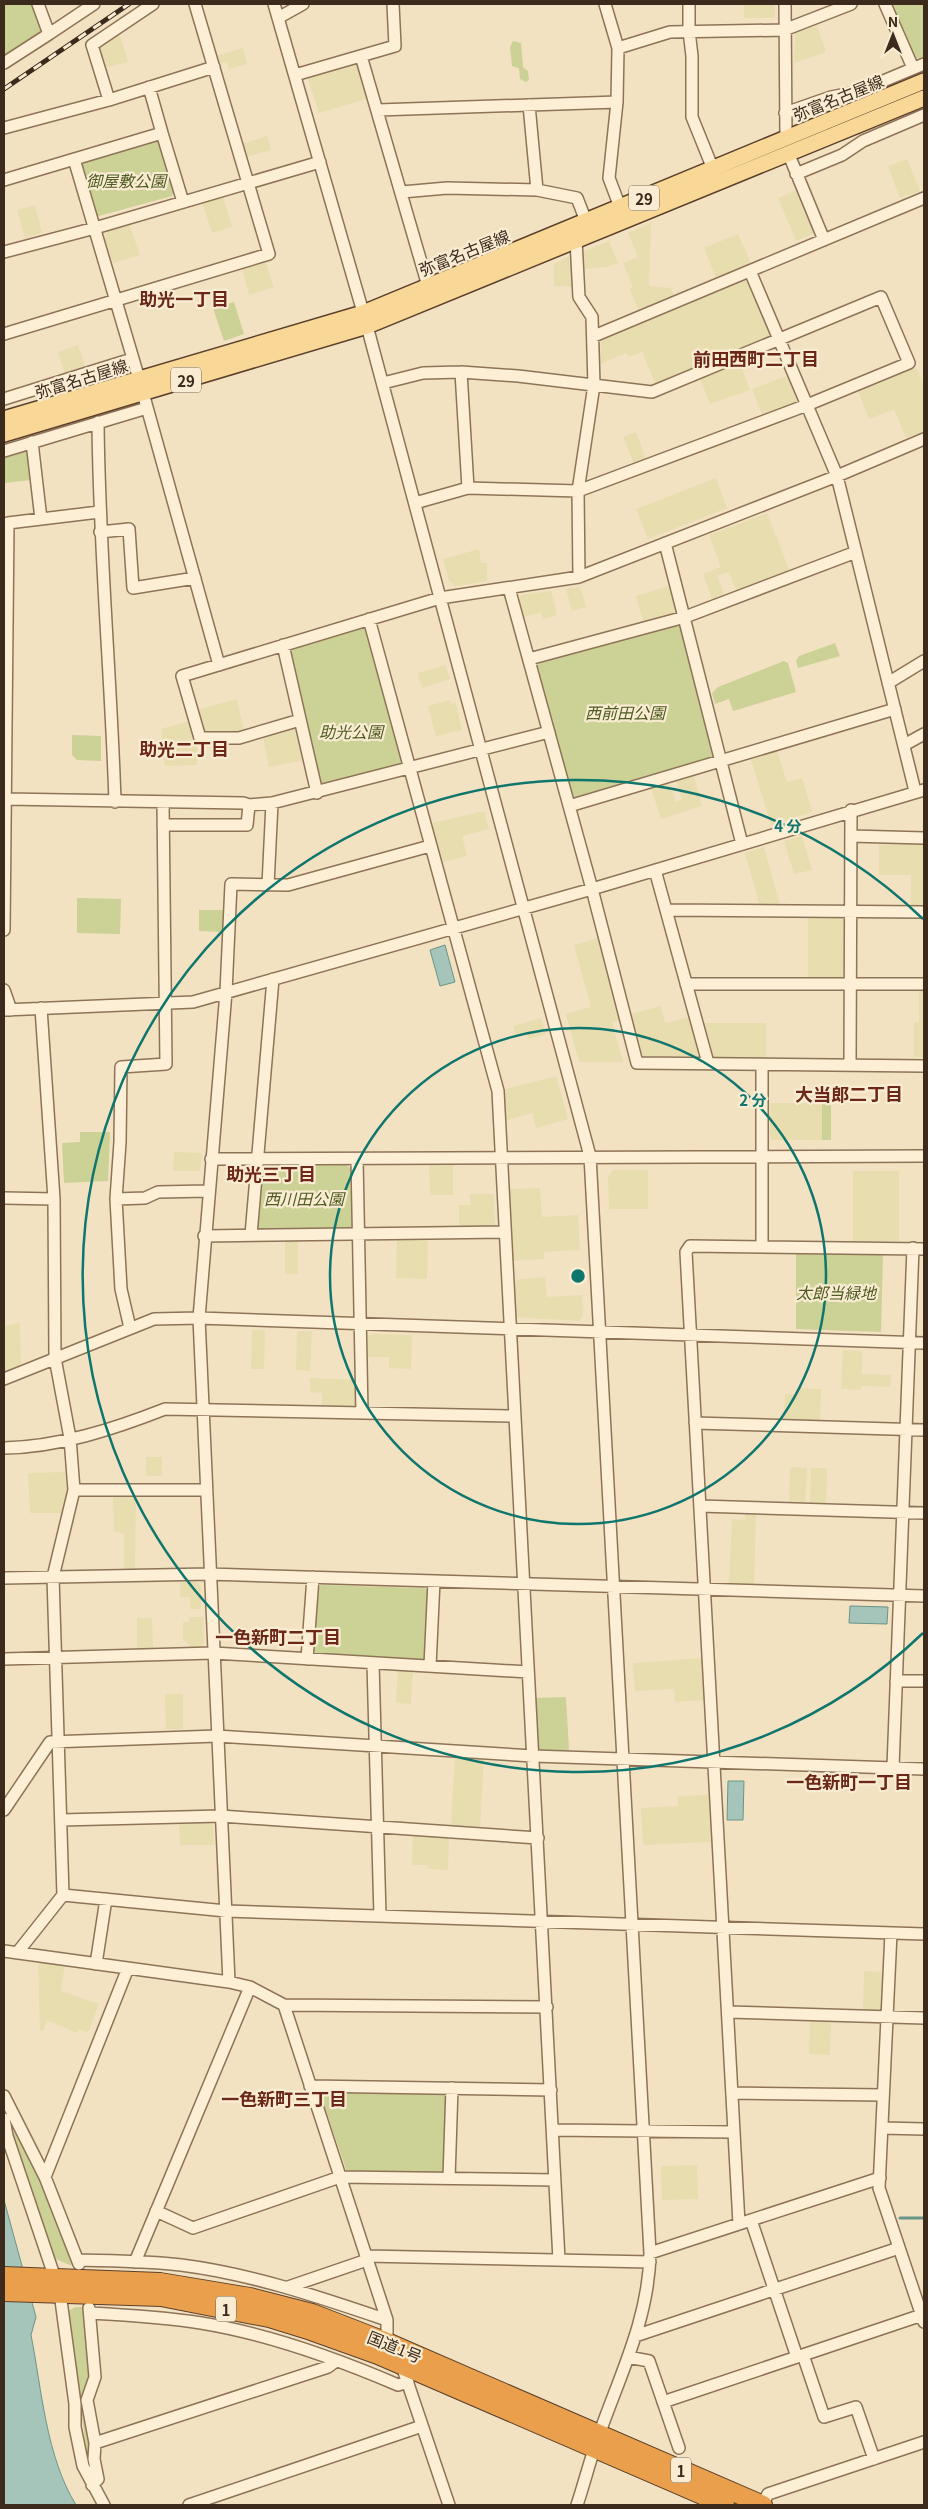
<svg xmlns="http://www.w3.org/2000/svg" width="928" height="2509" font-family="Georgia,'Noto Sans JP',serif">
  <rect width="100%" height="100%" fill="#f2e2c2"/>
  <path fill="#e8ddaf" d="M744,4H775V18H744Z
    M817,26L826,52L794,63L795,33Z
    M119,32L128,62L104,68L99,50L101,45Z
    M243,48L247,64L229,69L227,62L219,64L216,56Z
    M352,63L359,64L369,98L319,113L308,79L310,75Z
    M267,136L271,150L246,157L242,144Z
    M907,159L920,191L900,198L888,166Z
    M797,190L815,231L814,234L796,241L778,198Z
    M223,196L232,227L212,233L202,202Z
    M35,205L42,233L25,238L17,210Z
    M129,223L140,255L113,263L104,237L108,230Z
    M651,223L649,284L650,286L671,288L674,295L638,310L630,289L633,287L623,263L638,257L628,233Z
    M738,234L750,261L749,265L716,278L704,248Z
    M609,241L618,263L608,267L583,269L582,252Z
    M572,255L574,287L554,286V264Z
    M264,262L266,263L274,287L249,295L242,269Z
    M745,278L749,281L772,333L770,338L656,385L642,352L629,357L626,353L600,364L601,338Z
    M78,345L86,370L66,377L58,352Z
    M739,361L750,390L710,404L699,376Z
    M911,368L917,369L924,386V431L906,438L894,409L869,419L858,391Z
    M789,375L798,399L797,403L763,416L752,389Z
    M636,432L646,459L634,464L623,437Z
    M716,478L727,508L648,539L636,509Z
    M767,513L790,572L737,592L729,572L717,576L725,597L713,601L703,574L721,567L709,535Z
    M479,549L481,563H487V581L456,586L449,581L443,559Z
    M672,585L678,610L674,616L644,623L636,596Z
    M580,587L586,607L572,611L566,589Z
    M551,591L557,615L543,619L541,612L524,617L518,599L521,595Z
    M445,665L450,679L422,688L418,673Z
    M237,699L244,731L237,734L203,733L197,710Z
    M450,700L451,704L456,703L462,730L436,736L428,706Z
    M189,721L197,743V765L165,766L161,729Z
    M292,727L298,730L304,760L269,767L263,737Z
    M777,751L787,782L802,778L812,812L771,825L751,759Z
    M694,775L702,806L661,819L651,788L669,783L676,802L682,799L676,780Z
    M484,811L489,829L462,836L467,856L439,863L429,824Z
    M802,836L812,870L794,874L784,841Z
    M879,844H924V908H911V875H879Z
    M764,847L780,906H760L745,853Z
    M808,917H843L846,920V976L844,979H808Z
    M598,938L620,1020L612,1022L623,1062H579L566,1014L591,1007L574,945Z
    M919,990H924V1057H914V1022H919Z
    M661,1006L665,1023L690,1017L699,1050L696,1056H644L641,1053L631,1014Z
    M541,1018L546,1034L529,1039L527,1033L516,1036L513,1026Z
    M702,1023H766V1058H712Z
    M556,1076L568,1119L536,1128L532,1113L504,1121L502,1090Z
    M770,1103H822V1140H773L770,1138Z
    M174,1152L202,1153L200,1171H173Z
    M429,1164H453V1195H430Z
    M613,1170H648V1209H609L608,1176Z
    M853,1171H899V1241H853Z
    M540,1188L542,1217L578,1215L580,1250L544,1252V1259L511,1261L507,1189Z
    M470,1194H494L495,1227H459V1205H470Z
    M428,1238L427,1279L396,1278L397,1239Z
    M285,1240H298V1274H285Z
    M545,1277L547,1297L582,1295L583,1316L579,1321L514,1317L512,1280Z
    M20,1323L21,1367L4,1374V1326Z
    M252,1330H265L264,1369H251Z
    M297,1331H312L310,1371L296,1370Z
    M372,1334L412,1335L411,1369L389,1368V1357H368V1335Z
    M843,1350L862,1351V1374L891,1375L890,1387L861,1386V1390L841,1389Z
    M310,1378L357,1380V1408L322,1407V1393L310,1392Z
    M797,1388L821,1389L820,1421L784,1420L785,1394L797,1395Z
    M146,1457H162V1476H146Z
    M790,1467L807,1468L805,1503H789Z
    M811,1468H827L826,1504H810Z
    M65,1472L67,1490L62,1513H30L28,1473Z
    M136,1495L135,1569H124V1533L114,1532L113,1496Z
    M745,1512H756L754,1584H729L732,1519L745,1520Z
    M180,1582H197L201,1586V1609H190V1597H180Z
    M189,1617H203L204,1644H201V1648H192L183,1639V1622H189Z
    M137,1618H152L153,1649L137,1650Z
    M703,1658L706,1700L675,1702L674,1689L635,1691L633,1663Z
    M398,1670L413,1671L411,1704L396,1703Z
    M165,1694H183V1729H166Z
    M455,1756L484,1758L480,1827L451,1826Z
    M710,1795L712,1842L643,1845L641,1808L678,1806V1796Z
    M209,1822L213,1825L214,1845H180L179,1823Z
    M413,1834L449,1836L448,1870L428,1869L427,1865H412Z
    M38,1959L65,1963L61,1991L99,2004L88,2032L79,2029L77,2033L47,2020L43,2031L40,2030Z
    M864,1971L884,1972L883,2009L880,2012H863Z
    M810,2021L831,2022L830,2055L809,2054Z
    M697,2165L698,2199L662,2200L661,2166Z"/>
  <path fill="#ccd195" d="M4,4H33L44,34L4,58Z
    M890,4H924V57L914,59Z
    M513,41L521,43L523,67L528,71L529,80L526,82L520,79L519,68L512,66L510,47Z
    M157,140L160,141L174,192L172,196L95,217L79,167L82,163Z
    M234,302L244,334L224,341L213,308Z
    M28,449L31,480L4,483V456Z
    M677,624L683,627L714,755L712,760L580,799L571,797L536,666L541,661Z
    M362,627L367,630L403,762L400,767L326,786L321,784L290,654L292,648Z
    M835,643L840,656L798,668L796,661L799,656Z
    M784,661L788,663L796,692L733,711L729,699L715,704L712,693L718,687Z
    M72,735L101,736V761L77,760L72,755Z
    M77,898L121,899L120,934L77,933Z
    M199,910H226L225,932L199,931Z
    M822,1103H831V1140H822Z
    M80,1132H110L108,1181L64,1183L62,1143L80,1142Z
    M347,1165L350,1168L352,1226L350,1229L258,1230L255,1226L262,1166Z
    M796,1253L883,1254L881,1332L796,1329Z
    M321,1585L424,1588L429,1591L426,1658L423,1661L317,1654L314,1651L318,1589Z
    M566,1697L569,1750H539L537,1747L534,1698Z
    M326,2090L443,2092L448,2097L446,2170L443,2173L347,2172L321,2096Z
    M17,2131L43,2180L77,2265H70L53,2258L41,2218L37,2213L13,2132Z
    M75,2307H85L91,2378V2460H88L67,2312Z"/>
  <path fill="#a5c4ba" stroke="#6a9488" d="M445,945L455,982L440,986L430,950Z
    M850,1606L888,1607L887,1624L849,1623Z
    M728,1781H744L743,1820H727Z
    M4,2200L36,2317L31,2335C42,2391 46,2456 76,2505H4Z"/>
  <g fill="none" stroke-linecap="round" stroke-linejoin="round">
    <path stroke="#6a9488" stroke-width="3" d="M900,2218H924"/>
    <g stroke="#8e7357" stroke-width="14">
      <path id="minor" d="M274,4L367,326L590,1156L650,2253C649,2317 621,2373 600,2432C591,2456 585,2481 577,2505
        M605,4L618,48L617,102L609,178L620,207
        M689,4V31L692,56V117L713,169
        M785,4L786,137
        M885,4L913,68
        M278,18L303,4
        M49,34L94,4
        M618,48L670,32L784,30L851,4
        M361,56L428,286
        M4,63L49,34L38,4
        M295,75L395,46L393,4
        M149,87L162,133
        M109,100L92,45L153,4
        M378,110L617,102
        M785,113L831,97L857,92L924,64
        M4,128L109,100L214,67
        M789,155L824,240
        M74,159L139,379
        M796,174L842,155L863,141L924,115
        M4,180L162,133L183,202
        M537,190L577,198L586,221
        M402,192L447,188L537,190L529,105
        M576,240L579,297L592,317L594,385L578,491L579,577
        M4,252L95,228L320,162
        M750,271L837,476L915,791
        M4,334L269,254L195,4
        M594,336L924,198
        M461,372L468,488
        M383,383L423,373L461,372L518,376L652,392L881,297L909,363L807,405L578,491L468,488L415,503
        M143,393L219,665
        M4,399L132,359
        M98,422C99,549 111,675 115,802
        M32,442L41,519
        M4,451L147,408
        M100,532L129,529L133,588L195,578
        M665,543L742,844
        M509,588L592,889L637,1063L924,1066
        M369,619L498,1091L559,2260
        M283,645L317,793
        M529,659L685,617L856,552
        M888,683L924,661
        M300,720L239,738H200L182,676L440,598L579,577L837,476L924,439
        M904,745L924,734
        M6,799L243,803L249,805L272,803L549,732
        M569,806L895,709
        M163,825H247L249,805
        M851,836L924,838
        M655,870L708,1063
        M268,885L272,803
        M666,910L924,912
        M4,930L8,523L99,512
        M686,984H924
        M4,990L11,1010
        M41,1008L54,1199L55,1358L70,1438L74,1490L53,1577L63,1895L226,1911L924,1934
        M4,1010L193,1002L592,889L924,790
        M850,1065L851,810
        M211,1159L924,1156
        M357,1159L362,1413
        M4,1198L54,1199
        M116,1199L145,1198L158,1192L208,1191
        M251,1235L273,979
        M204,1236L505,1232
        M762,1247V1065
        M130,1328L121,1289L116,1199L120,1142L121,1067L166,1064L163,803
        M4,1379L154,1319L199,1318L924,1343
        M695,1423L924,1430
        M4,1448C59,1447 114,1429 165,1409L514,1416
        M74,1490H205
        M700,1506L924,1513
        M4,1578L209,1574L924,1596
        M4,1659L213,1653L528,1672
        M307,1659L313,1577
        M373,1663L380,1916
        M430,1666L434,1581
        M896,1681H924
        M893,1767L913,1248
        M4,1810L50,1742L217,1736L533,1756L924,1769
        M61,1820L221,1816L538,1838
        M891,1933L879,2188L924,2322
        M4,1951L229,1982L250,1987L284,2005L547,2007
        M17,1953L63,1895
        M96,1964L106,1899
        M229,1982L199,1318L226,992L231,884L288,885L430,846
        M284,2005L387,2320V2342L390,2345
        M728,2012L924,2018
        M310,2086L551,2090
        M732,2093L883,2095
        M4,2096L45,2177L79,2264
        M4,2119L7,2136L60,2293L75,2404V2427L83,2466L104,2505
        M882,2128L924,2129
        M553,2130L734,2132
        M45,2177L128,1968
        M449,2178L452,2088
        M156,2211L193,2228L340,2177L555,2180
        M751,2220L797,2357
        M739,2224L686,1252L690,1246L924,1249
        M650,2253L880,2178
        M366,2256L650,2262
        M78,2260C113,2261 147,2261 181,2265C252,2274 319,2297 387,2320
        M135,2262L250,1987
        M288,2287L367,2260
        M89,2308L95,2377L87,2400L95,2443
        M90,2313C127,2315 164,2317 201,2323C269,2334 335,2358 398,2385L408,2382
        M635,2336L899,2248
        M803,2355L824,2417L856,2407L874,2459
        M628,2357L649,2361L679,2448
        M401,2363L449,2505
        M663,2402L922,2315
        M92,2485L98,2479L94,2459L95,2443L328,2367L336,2361
        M189,2505L422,2426
        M762,2505L768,2494L924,2442"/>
    </g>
    <g stroke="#5b402c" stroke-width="18">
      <path id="major" d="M4,419L363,313L924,81
        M4,434L367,326L924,98"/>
    </g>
    <g stroke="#5b402c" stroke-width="20">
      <path id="highway" d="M4,2276L160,2282L250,2297L312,2313L387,2342L763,2505
        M4,2292L161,2297L269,2318L311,2331L378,2355L725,2505"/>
    </g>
    <use href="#minor" stroke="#fcefd6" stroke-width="11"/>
    <use href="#major" stroke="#f8d797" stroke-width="15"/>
    <use href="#highway" stroke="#e99f4b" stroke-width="18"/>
    <g stroke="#3c2b1d" stroke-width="5">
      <path id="rail" d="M4,89L129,4"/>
    </g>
    <use href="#rail" stroke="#f9ecd2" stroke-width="3" stroke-dasharray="9" stroke-linecap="butt"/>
  </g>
  <g fill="none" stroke="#0f766e" stroke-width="2.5">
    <circle cx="578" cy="1276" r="248"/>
    <path d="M923 1633A496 496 0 1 1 923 919"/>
  </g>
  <g text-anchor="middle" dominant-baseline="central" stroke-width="4.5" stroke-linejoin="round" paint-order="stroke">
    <g fill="#f9ecd2" stroke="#756553" stroke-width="1">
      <rect x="629" y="185.5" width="30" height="25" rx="4"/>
      <rect x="171" y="367.5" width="30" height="25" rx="4"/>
      <rect x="216" y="2296.5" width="20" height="25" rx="4"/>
      <rect x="671" y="2457.5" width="20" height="25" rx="4"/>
    </g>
    <g font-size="15" font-weight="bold" fill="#3c2b1d">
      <text x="644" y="198">29</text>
      <text x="186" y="380">29</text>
      <text x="226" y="2309">1</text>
      <text x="681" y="2470">1</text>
    </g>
    <g font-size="16" fill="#3c2b1d" stroke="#f9ecd2">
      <text transform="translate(838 97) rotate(-22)">弥富名古屋線</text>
      <text transform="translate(464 252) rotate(-22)">弥富名古屋線</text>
      <text transform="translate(81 378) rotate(-17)">弥富名古屋線</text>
      <text transform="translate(395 2346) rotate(22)">国道1号</text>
    </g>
    <g font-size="16" font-style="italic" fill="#4e5b21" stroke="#f9ecd2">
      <text x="126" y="180">御屋敷公園</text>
      <text x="625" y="712">西前田公園</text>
      <text x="351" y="731">助光公園</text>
      <text x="304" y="1198">西川田公園</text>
      <text x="836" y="1292">太郎当緑地</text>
    </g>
    <g font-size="18" font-weight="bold" fill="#6d2718" stroke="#f9ecd2">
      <text x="184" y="298">助光一丁目</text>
      <text x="756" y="358">前田西町二丁目</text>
      <text x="184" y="748">助光二丁目</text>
      <text x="849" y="1093">大当郎二丁目</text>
      <text x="271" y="1173">助光三丁目</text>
      <text x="278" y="1636">一色新町二丁目</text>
      <text x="849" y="1781">一色新町一丁目</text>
      <text x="284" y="2098">一色新町三丁目</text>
    </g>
  </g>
  <circle cx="578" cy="1276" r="8" fill="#0f766e" stroke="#f9ecd2" stroke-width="2.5"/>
  <g font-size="15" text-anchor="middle" font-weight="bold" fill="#0f766e" stroke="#f9ecd2" stroke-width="4.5" stroke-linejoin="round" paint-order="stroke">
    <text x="788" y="832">4 分</text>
    <text x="753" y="1106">2 分</text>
  </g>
  <rect width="928" height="2509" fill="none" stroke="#3c2b1d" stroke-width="10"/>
  <g transform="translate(893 35)" stroke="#f9ecd2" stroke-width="4" paint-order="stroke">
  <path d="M0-4L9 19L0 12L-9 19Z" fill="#3c2b1d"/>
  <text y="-8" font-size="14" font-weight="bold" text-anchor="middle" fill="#3c2b1d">N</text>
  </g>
</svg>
